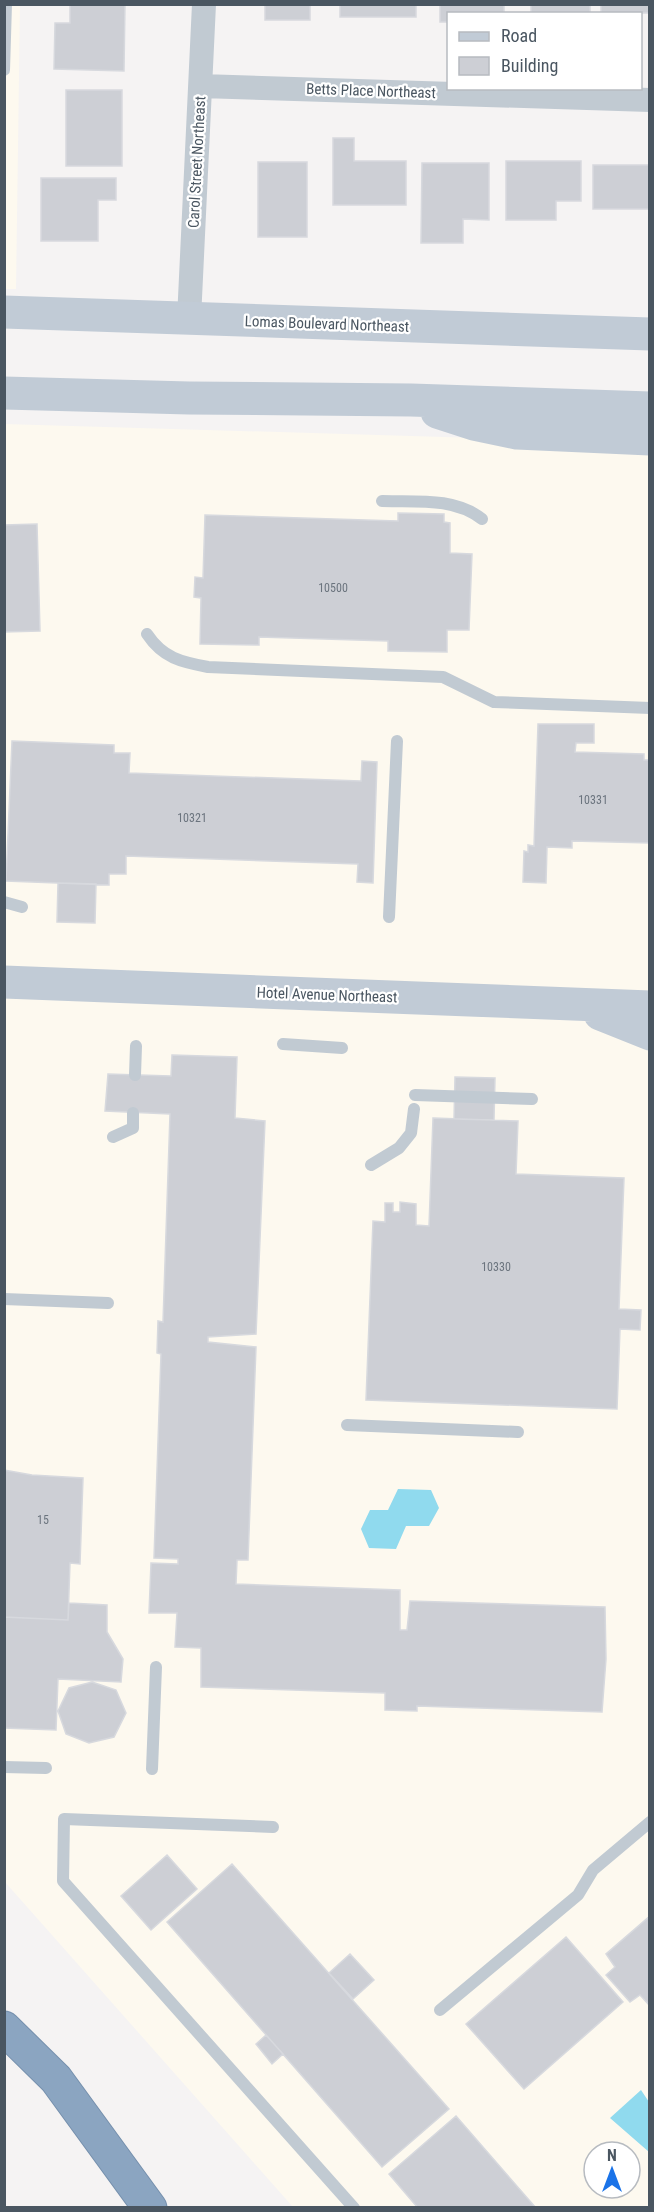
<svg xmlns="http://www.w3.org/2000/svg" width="654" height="2212" font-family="'Roboto Condensed',sans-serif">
  <rect width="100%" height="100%" fill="#f5f3f3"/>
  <path fill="#fdf9ef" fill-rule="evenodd" d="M5,5H20L16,289H5Z
    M4,424L649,443V2207H293L5,1882ZM594,2152H630V2188H594Z"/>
  <path fill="#90daee" d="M398,1489L431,1490L439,1508L429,1526H406L396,1549L369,1548L361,1529L370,1510H388Z
    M641,2090L649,2102V2152L610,2118Z"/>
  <path fill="#cdcfd5" stroke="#d7d9de" stroke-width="1.5" d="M70,4H125L124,71L54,69L55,23H70Z
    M265,4H310V20H265Z
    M340,4H416V17H340Z
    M440,4H504V14H448V22H440Z
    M531,4H590V14H531Z
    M601,4H650V13H601Z
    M66,90H122V166H66Z
    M333,138H354V161H406V205H333Z
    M506,161H581V201H556V220H506Z
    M258,162H307V237H258Z
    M422,163H489V220L463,219V243H421Z
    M593,165H650V209H593Z
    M41,178H116V200H98V241H41Z
    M398,513L444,514V522L450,523V553L472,554L469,630H447V652L388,651V641L259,637V645L200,644L201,598L194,597L195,577L203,578L205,515L398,521Z
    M37,524L40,631L4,632V525Z
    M538,724H594V743H576L575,752L644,754V760H650V843L572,841V848L547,847L546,883L523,882L524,851L528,852V845L534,846Z
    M12,741L114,745V753H130L129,773L361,781L362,761L377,762L373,883L357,882L358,864L126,856V874H109V885L6,881Z
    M58,883L96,884L95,923L57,922Z
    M172,1055L237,1057L235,1118L265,1121L256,1334L208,1337V1342L256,1347L248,1560H237L236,1584L400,1590V1630H407L410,1601L605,1607L606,1659L602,1712L417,1706V1711L385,1710V1693L201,1687V1648L175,1647L177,1613H149L151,1563L178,1564V1559L154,1558L161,1354L157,1353L158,1321L163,1322L170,1114L105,1111L108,1074L171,1076Z
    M455,1077L495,1078L494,1120L454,1119Z
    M433,1118L518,1121L516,1174L624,1178L619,1309L641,1310L640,1330L620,1329L617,1409L366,1400L373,1221L385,1222V1203H393V1212H400V1202L416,1204V1225L429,1226Z
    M4,1470L32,1475L83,1478L80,1564L70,1563L68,1620L4,1617Z
    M69,1603L107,1605V1632L123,1659L121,1682L58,1679L56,1730L4,1728V1617L68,1620Z
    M92,1682L116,1690L126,1713L114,1737L89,1743L66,1734L58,1711L69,1688Z
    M167,1855L197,1889L151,1930L121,1896Z
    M232,1864L449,2109L382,2167L167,1922Z
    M650,1916V2006L640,1995L630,2002L606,1975L615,1967L606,1954Z
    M566,1937L623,2002L524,2089L466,2024Z
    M350,1954L374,1980L353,1999L329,1973Z
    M266,2035L283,2054L272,2064L256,2044Z
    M456,2116L536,2208H418L389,2174Z"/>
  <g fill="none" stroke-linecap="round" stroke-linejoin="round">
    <g stroke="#7690ad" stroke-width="35">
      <path id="highway" d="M4,2028L56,2079L150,2208"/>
    </g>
    <path stroke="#c1cad2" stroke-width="12" d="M4,70L6,4
      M382,501C415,502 454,497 482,519
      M147,634C163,658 181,662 208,667L443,677L494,702L650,708
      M4,902L22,907
      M389,917L397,741
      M283,1044L342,1048
      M135,1075L136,1046
      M415,1095L532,1099
      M113,1137L133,1128V1113
      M371,1165L399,1148L411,1133L414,1109
      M4,1299L108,1303
      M347,1425L518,1432
      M4,1767L46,1768
      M152,1769L156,1667
      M273,1827L64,1819L63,1881L354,2208
      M440,2010L578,1895L593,1870L650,1822"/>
    <path stroke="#c1cad2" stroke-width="24" d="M201,86L650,100
      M189,319L204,4"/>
    <path stroke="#c1cbd6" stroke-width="33" d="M4,312L650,334
      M4,393L189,398L411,400L650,408
      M437,412L474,424L517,433L650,439
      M4,982L650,1007
      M600,1014L650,1034"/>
    <use href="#highway" stroke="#8ba5c1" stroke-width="33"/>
  </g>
  <g text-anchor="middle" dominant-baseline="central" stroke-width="4.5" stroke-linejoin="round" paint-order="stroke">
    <g font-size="12" fill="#6b747e">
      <text x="333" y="588">10500</text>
      <text x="593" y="800">10331</text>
      <text x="192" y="818">10321</text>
      <text x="496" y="1267">10330</text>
      <text x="43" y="1520">15</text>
    </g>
    <g font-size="15" fill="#4a5661" stroke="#fff">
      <text transform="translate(371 91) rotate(2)">Betts Place Northeast</text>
      <text transform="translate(197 162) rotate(-87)">Carol Street Northeast</text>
      <text transform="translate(327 324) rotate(2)">Lomas Boulevard Northeast</text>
      <text transform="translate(327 995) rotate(2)">Hotel Avenue Northeast</text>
    </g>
  </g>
  <rect width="654" height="2212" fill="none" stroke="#4a5661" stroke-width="12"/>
  <rect x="447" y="12" width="195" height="78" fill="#ffffff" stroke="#b7bbc0" stroke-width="1.5"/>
  <rect x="459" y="32" width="30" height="9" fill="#c1cbd6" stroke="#b7bbc0" stroke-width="1.5"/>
  <text x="501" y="42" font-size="18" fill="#4a5661">Road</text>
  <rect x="459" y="57" width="30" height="18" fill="#cdcfd5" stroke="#b7bbc0" stroke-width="1.5"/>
  <text x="501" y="72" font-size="18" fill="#4a5661">Building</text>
  <g transform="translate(612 2170)"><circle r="28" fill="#ffffff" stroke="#b7bbc0" stroke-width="1.5"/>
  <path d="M0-4.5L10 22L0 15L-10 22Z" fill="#1a73e8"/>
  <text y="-9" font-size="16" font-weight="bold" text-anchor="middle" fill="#4a5661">N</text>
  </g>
</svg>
